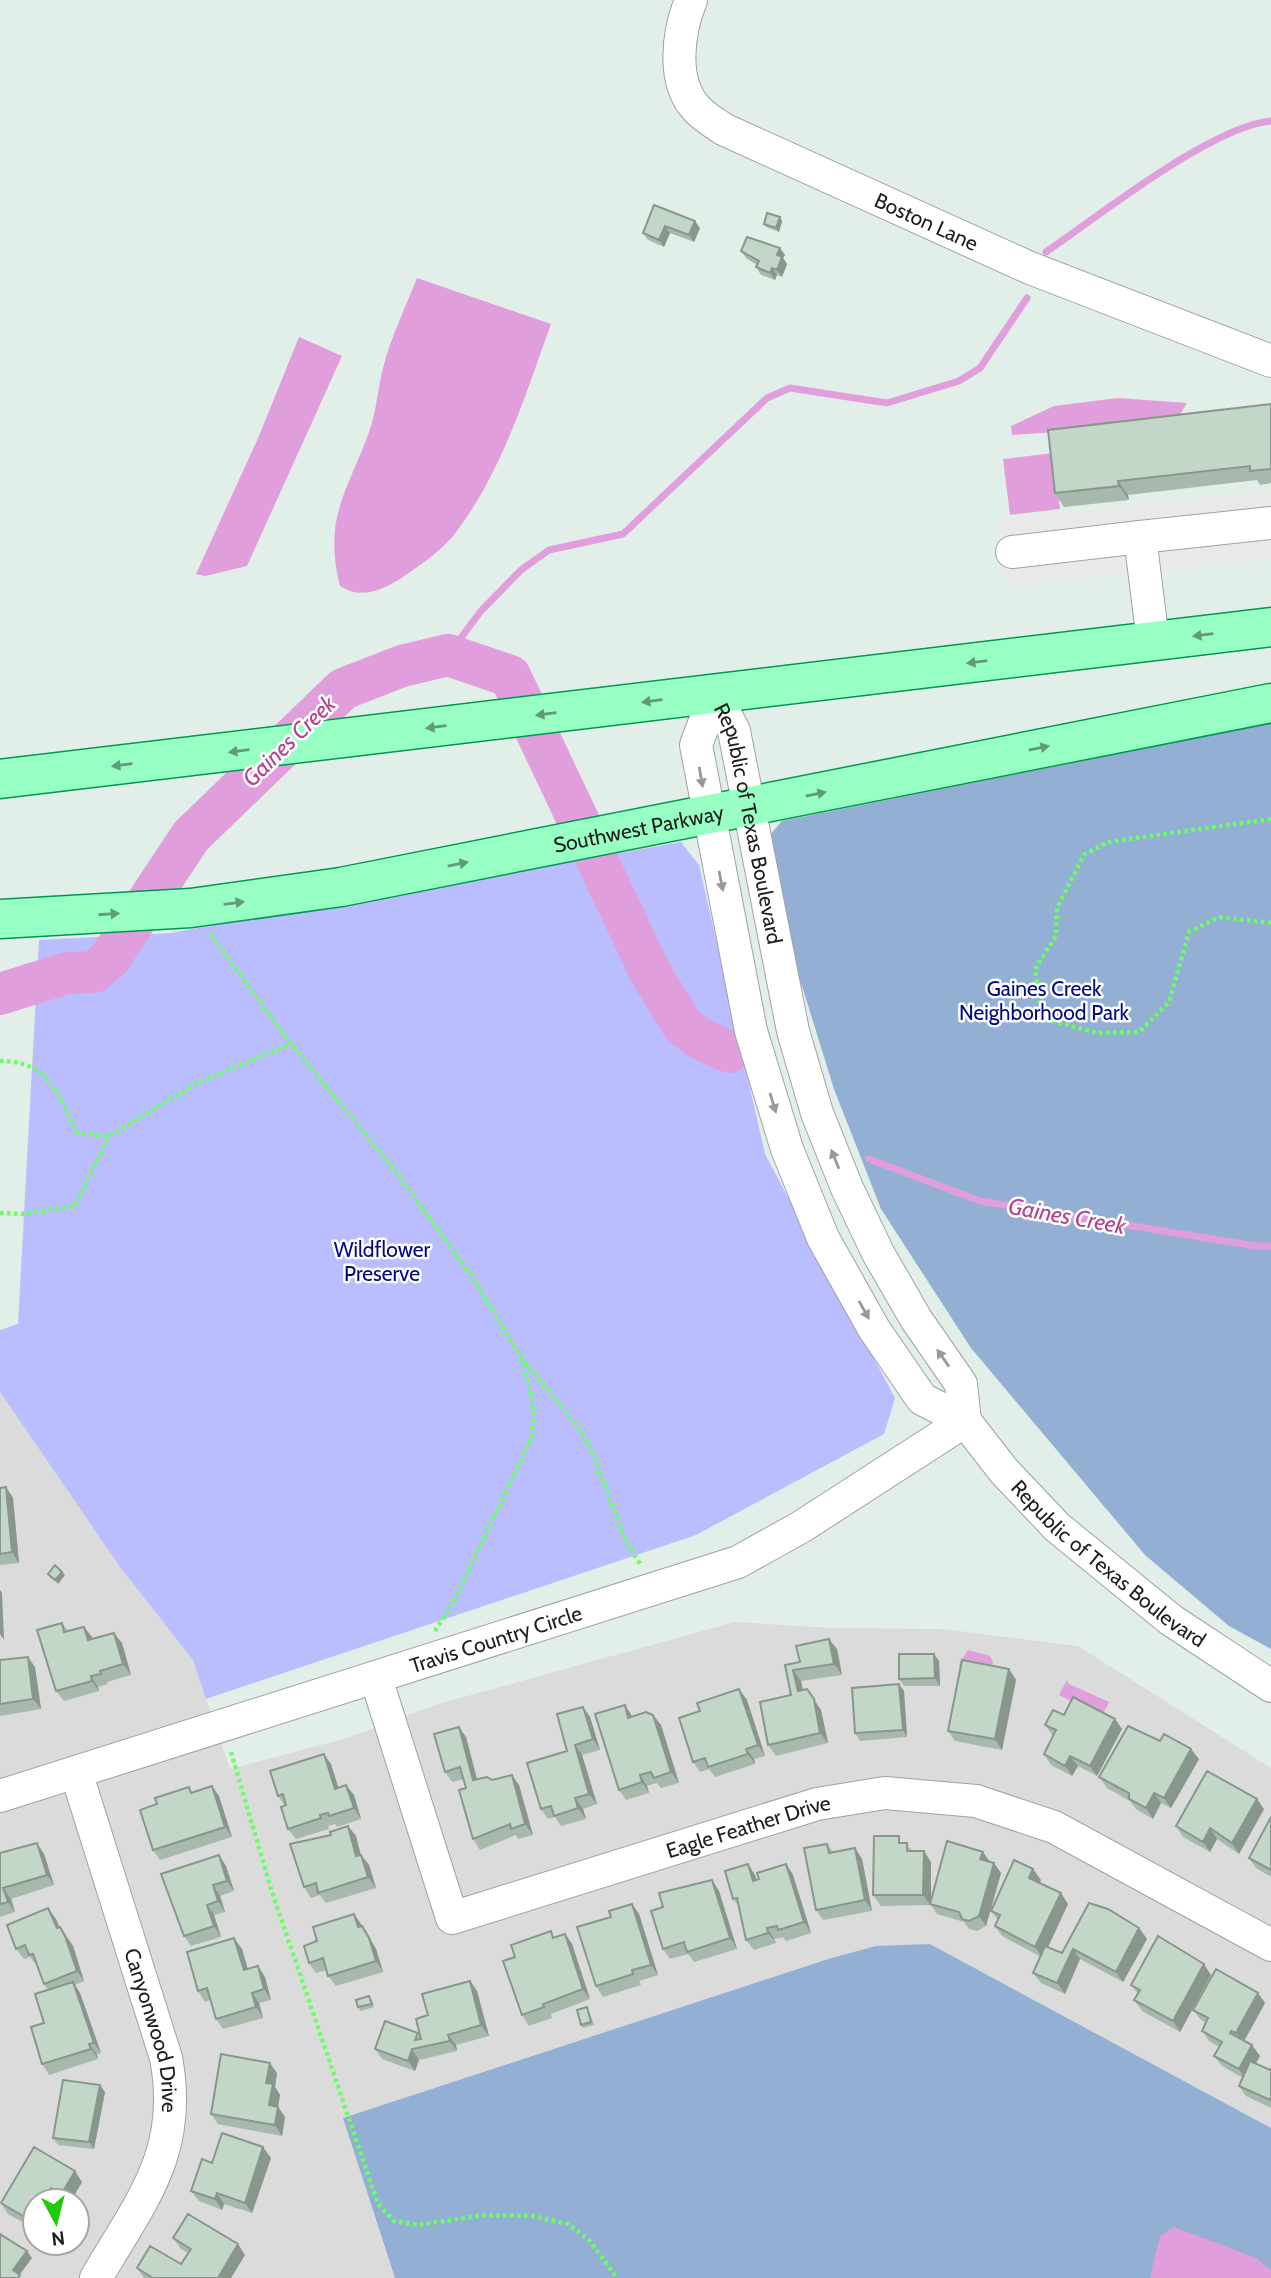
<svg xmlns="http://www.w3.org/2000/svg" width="1271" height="2278" font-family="Cabin,sans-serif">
  <rect width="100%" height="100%" fill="#e2efe9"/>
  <path fill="#dadbda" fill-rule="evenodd" d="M0,1392L120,1567L193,1660L230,1769L347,1738L435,1705L735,1622L831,1628L943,1629L1078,1646L1271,1768V2128L930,1944L828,1959L343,2118L395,2278H0ZM35,2201H77V2243H35Z"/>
  <path fill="#93afd3" d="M1271,723V1649L1229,1626L1145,1555L971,1348L881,1209L834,1089L797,970L770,835L782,821Z
    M930,1944L1271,2128V2278H395L343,2118L828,1959L876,1946Z"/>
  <path fill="#babefe" d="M681,842L699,865L765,1154L895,1398L884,1434L696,1535L206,1699L193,1660L120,1567L0,1392V1330L18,1324L39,940L170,933Z"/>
  <path fill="#e9e9e9" d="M1271,491V559L1008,586L999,519Z"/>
  <path fill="#e19edc" d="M417,278L551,324C525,396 501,475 453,536C440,552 420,565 403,577C383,590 361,600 340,586C323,517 347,493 369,432C377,410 378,386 384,364C392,335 406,306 417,278Z
    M299,337L342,356L247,566L205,576L196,574L259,436Z
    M1118,398L1187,403L1174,424L1012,435L1011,426L1054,406Z
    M1053,453L1060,509L1010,515L1003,459Z
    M968,1650L990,1656L993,1661L992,1666L961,1670L959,1664Z
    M1067,1680L1069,1684L1109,1702L1102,1716L1059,1695Z
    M1174,2227L1256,2258L1271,2270V2278H1150L1160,2236Z"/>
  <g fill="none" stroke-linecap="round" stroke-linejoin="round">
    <path stroke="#e19edc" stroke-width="7" d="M1046,252C1099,216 1212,126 1271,121
      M448,655L481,611L521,570L549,550L623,534L767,398L790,388L887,403L959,381L980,368L1027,298
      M869,1159L980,1201L1255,1246H1271"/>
    <path stroke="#e19edc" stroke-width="42" d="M0,994L67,973L94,972L110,958L191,836L343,689L402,666L448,655L510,676L650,972L683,1026L699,1038L729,1052"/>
    <g stroke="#a1a1a1" stroke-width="34">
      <g id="minor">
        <path id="s1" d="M691,0C678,32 671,82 697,109C704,117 715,123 723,129L1030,268L1271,361"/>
        <path d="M1140,537L1271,523"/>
        <path d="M1012,552L1140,537L1153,641"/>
        <path id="s2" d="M715,694L696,745L751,1031L787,1149L823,1238L874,1329L922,1399L965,1421L1004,1471L1057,1527L1171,1620L1271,1686"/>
        <path id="s3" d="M715,694L734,731L793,1031L817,1113L847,1188L878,1253L916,1319L961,1384L965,1421"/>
        <path id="s4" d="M376,1678L452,1918L817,1804L885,1793L976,1801L1054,1827L1271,1945"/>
        <path id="s5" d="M76,1772L166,2058C184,2152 141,2201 96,2278"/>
        <path id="s6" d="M0,1796L738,1562L801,1527L965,1421"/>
      </g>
    </g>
    <g stroke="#009750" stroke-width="41">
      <g id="major">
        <path d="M0,779L1271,627"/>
        <path id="s7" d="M0,919L191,908L341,887L1271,703"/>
      </g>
    </g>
    <path stroke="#69ff64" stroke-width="4.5" stroke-dasharray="3.5 3.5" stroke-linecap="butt" d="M1271,819L1108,842L1084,855L1057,908L1056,936L1035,969L1042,1018L1097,1033L1139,1032L1169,1002L1189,932L1219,917L1271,923
      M210,934L291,1044L396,1172L471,1275L520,1356L579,1428L590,1446L626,1542L641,1565
      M0,1061C50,1061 58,1095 77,1133L109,1136L199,1082L291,1044
      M0,1213L25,1214L75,1206L109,1136
      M435,1631L455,1599L530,1441C538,1412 530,1389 522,1360
      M231,1752L271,1889L378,2204L394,2221L418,2225L483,2215L533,2216L568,2224L590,2241L617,2278"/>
    <use href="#minor" stroke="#fff" stroke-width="32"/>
    <use href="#major" stroke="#98ffc4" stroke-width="38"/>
  </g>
  <path fill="#a7b9ac" d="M654,205L700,228L694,242L670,233L664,247L648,240L643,233Z
    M782,221L779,232L766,227L764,224Z
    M741,251L785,255L783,258L787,264L782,277L777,275L775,280L761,275L756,267L757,265L746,258Z
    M1271,404V483L1260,485L1257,480L1128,495L1129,500L1064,507L1055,493Z
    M6,1487L13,1498L19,1563L0,1565V1488Z
    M62,1623L68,1631L84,1627L92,1639L122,1643L131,1675L107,1682L108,1684L98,1687L99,1691L64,1701L56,1691Z
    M837,1649L842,1675L801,1681L803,1690L821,1710L828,1743L776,1756L768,1745L791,1695L785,1665L800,1662Z
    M0,1660L35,1667L41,1709L0,1716Z
    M939,1661L940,1686H904L899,1679Z
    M1009,1669L1016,1680L1002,1750L955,1741L948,1731Z
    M739,1689L747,1700L765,1756L754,1759L755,1764L715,1777L709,1769L700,1772L693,1762L700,1711Z
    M904,1691L907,1737L860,1741L855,1733Z
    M583,1707L590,1717L600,1750L582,1755L597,1804L583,1809L586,1819L561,1826L555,1817L548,1819L541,1809L567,1751Z
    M653,1715L661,1725L679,1783L661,1788L657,1783L647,1786L649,1793L626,1800L619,1790L632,1716Z
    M1115,1719L1122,1729L1097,1776L1078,1766L1072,1776L1051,1765L1044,1754L1053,1736L1045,1725Z
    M466,1737L477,1779L492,1780L519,1785L533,1835L518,1839L516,1835L480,1850L473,1839L466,1788L464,1779L452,1782L445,1772Z
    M1160,1741L1199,1759L1171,1808L1161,1803L1153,1819L1137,1810L1130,1801L1107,1788L1099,1777Z
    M331,1764L338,1788L354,1795L361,1819L337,1827L335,1824L328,1826L329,1829L296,1839L288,1829L285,1806L278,1796Z
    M193,1792L219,1796L232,1837L160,1860L153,1850Z
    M1264,1809L1239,1854L1217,1839L1210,1852L1183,1837L1176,1826Z
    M1271,1817V1877L1256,1868L1249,1858Z
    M348,1826L356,1836L360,1855H361L369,1865L376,1888L326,1903L320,1895L311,1898L304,1887L331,1835Z
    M903,1843L913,1851L931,1862V1899L989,1861L1001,1873L986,1926L977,1931L969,1929L964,1922L937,1914L931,1905L881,1906L873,1895Z
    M827,1844L833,1852L855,1848L862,1859L872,1911L823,1920L816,1910Z
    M0,1853L44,1854L54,1885L11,1899L15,1912L0,1917Z
    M748,1864L755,1875L756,1880L786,1864L793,1875L811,1933L786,1941L783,1937L774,1939L776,1943L754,1950L746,1940L739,1906L733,1899Z
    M226,1866L234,1891L220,1896L225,1912L214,1915L221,1937L191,1946L184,1936L161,1874Z
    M1041,1880L1039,1883L1068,1904L1048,1947L1062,1953L1089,1903L1139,1928L1147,1939L1123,1982L1080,1959L1065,1994L1041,1983L1033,1973L1041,1957L1002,1936L995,1926L998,1920L991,1911Z
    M719,1891L737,1949L694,1962L688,1954L670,1959L663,1949Z
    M632,1904L639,1914L658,1975L639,1981L641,1985L603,1997L596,1986L611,1917Z
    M354,1914L369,1936L376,1949L383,1972L336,1986L328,1976L326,1970L316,1973L309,1963L317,1941Z
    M56,1919L59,1928L60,1927L73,1946L84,1981L75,1985L80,1993L101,2053L97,2055L98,2059L49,2075L42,2064L44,2023L48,1990L44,1984L37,1966L30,1957L24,1959L16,1949Z
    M565,1934L572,1944L590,1999L551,2014L552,2018L529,2026L522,2015L515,1957L555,1937Z
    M242,1949L248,1969L265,1977L271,2000L259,2003L263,2018L223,2029L216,2019L210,2000L205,2002L198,1991Z
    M1211,1975L1180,2032L1142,2011L1134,2000L1138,1994L1131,1985Z
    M470,1981L477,1991L489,2036L456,2045L457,2051L419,2060L415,2071L382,2059L375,2049L418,2033L421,2037L428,2015Z
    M372,2000L374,2007L361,2011L358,2007Z
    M1265,2003L1244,2041L1260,2056L1255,2064L1270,2070L1271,2068V2108L1246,2096L1239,2086L1243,2078L1222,2066L1214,2056L1219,2047L1209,2041L1202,2031L1206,2023L1201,2020L1193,2010Z
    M589,2011L594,2025L583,2028L581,2025Z
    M277,2073L275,2087L280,2095L278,2107L285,2117L282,2136L218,2124L211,2114Z
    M105,2092L94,2149L58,2145L53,2138Z
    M34,2147L82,2182L71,2201H62L58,2199L35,2201V2229L8,2214L1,2203Z
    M271,2158L252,2213L224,2204L222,2210L199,2201L191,2191L212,2163Z
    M173,2238L245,2255L231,2278H144L137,2268L181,2264L188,2253L181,2249Z"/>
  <path fill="#88968c" d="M780,217L782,221L779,232L776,228Z
    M695,221L700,228L694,242L689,235Z
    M665,226L670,233L664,247L659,240Z
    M780,248L785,255L783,258L787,264L782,277L777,270V255Z
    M772,268L777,275L775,280L770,273Z
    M1118,481L1128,495L1129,500L1119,486Z
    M6,1487L13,1498L19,1563L12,1552Z
    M62,1572L65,1575L58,1584L55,1580Z
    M0,1590L2,1593L4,1640L0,1634Z
    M84,1627L92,1637L96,1651L88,1640Z
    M114,1633L122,1643L131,1675L123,1664Z
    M829,1639L837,1649L842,1675L834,1664Z
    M934,1654L939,1661L940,1686L935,1678Z
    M28,1657L35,1667L41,1709L33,1699Z
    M1009,1669L1016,1680L1002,1750L995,1739Z
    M793,1670L801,1681L805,1702L798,1691Z
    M91,1676L98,1687L99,1691L92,1681Z
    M899,1684L904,1691L907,1737L903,1730Z
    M739,1689L747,1700L765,1756L758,1745Z
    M807,1689L821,1710L828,1743L820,1733Z
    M625,1705L632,1716L628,1718Z
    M583,1707L590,1717L600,1750L593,1739Z
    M653,1715L661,1725L679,1783L671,1772Z
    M1115,1719L1122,1729L1097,1776L1090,1766Z
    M459,1727L466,1737L480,1791L473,1780Z
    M575,1745L582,1755L597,1804L589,1794Z
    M746,1749L754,1759L755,1764L748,1754Z
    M1191,1749L1199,1759L1171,1808L1164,1798Z
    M324,1754L331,1764L342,1799L335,1789Z
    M1070,1756L1078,1766L1072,1776L1065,1766Z
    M512,1775L519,1785L533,1835L525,1824Z
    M640,1775L647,1786L649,1793L642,1782Z
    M346,1785L354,1795L361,1819L354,1808Z
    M212,1786L219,1796L232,1837L225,1827Z
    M1154,1793L1161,1803L1153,1819L1146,1808Z
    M575,1798L583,1809L586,1819L578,1808Z
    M1257,1799L1264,1809L1239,1854L1232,1843Z
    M348,1826L356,1836L364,1867L356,1856Z
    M1210,1828L1217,1839L1210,1852L1203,1842Z
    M37,1843L44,1854L54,1885L47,1875Z
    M855,1848L862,1859L872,1911L865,1900Z
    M924,1851L931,1862V1904H930L931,1906L923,1895Z
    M983,1852L990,1862L980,1859Z
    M219,1855L226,1866L234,1891L227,1881Z
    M361,1855L369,1865L376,1888L368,1877Z
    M994,1863L1001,1873L986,1926L979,1916Z
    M748,1864L755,1875L760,1891L753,1881Z
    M786,1864L793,1875L811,1933L804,1922Z
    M1033,1869L1041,1880L1037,1889L1029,1878Z
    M712,1880L719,1891L737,1949L730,1938Z
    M213,1885L220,1896L225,1912L218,1901Z
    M3,1888L11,1899L15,1912L8,1902Z
    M1061,1893L1068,1904L1043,1958L1035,1947Z
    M632,1904L639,1914L658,1975L651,1965Z
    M207,1905L214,1915L221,1937L214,1926Z
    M48,1908L56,1919L64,1939L57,1928Z
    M354,1914L361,1924L365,1938L358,1927Z
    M362,1926L376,1949L383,1972L376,1961Z
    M60,1927L73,1946L84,1981L77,1971Z
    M767,1928L774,1939L776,1943L768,1933Z
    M1139,1928L1147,1939L1123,1982L1116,1972Z
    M565,1934L572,1944L590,1999L583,1989Z
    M234,1938L242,1949L251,1981L244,1970Z
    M1073,1949L1080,1959L1065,1994L1057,1983Z
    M1204,1964L1211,1975L1180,2032L1173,2021Z
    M258,1966L265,1977L271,2000L264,1989Z
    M470,1981L477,1991L489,2036L481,2025Z
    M73,1982L80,1993L101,2053L94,2043Z
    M252,1993L259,2003L263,2018L256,2007Z
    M1258,1993L1265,2003L1243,2043L1236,2033Z
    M448,2035L456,2045L457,2051L450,2041Z
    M89,2044L97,2055L98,2059L91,2049Z
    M1252,2045L1260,2056L1246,2080L1239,2069Z
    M412,2049L419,2060L415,2071L408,2061Z
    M270,2063L277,2073L275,2087L280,2095L278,2107L285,2117L282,2136L275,2125L269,2105L266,2083Z
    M100,2085L105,2092L94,2149L89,2142Z
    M263,2147L271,2158L252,2213L245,2203Z
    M75,2171L82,2182L71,2201H66L61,2195Z
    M51,2188L58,2199L57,2201H45L44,2199Z
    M217,2193L224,2204L222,2210L215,2199Z
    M238,2244L245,2255L231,2278H218Z
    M27,2251L32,2258L18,2277L13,2270Z"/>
  <path fill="#c2d7c8" stroke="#88968c" stroke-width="2" d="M654,205L695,221L689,235L665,226L659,240L643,233Z
    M767,213L780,217L776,228L764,224Z
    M747,237L780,248L777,255L782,257L777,270L772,268L770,273L756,267L759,261L741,251Z
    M1271,404V469L1250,471V466L1118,481L1119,486L1055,493L1048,430Z
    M6,1487L12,1552L0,1554V1488Z
    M55,1565L62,1572L55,1580L48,1574Z
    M62,1623L64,1632L84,1627L88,1640L114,1633L123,1664L100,1671L101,1674L91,1676L92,1681L56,1691L37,1630Z
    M829,1639L834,1664L793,1670L798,1691L807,1689L814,1699L820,1733L768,1745L760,1702L791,1695L785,1665L800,1662L796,1646Z
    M899,1654H934L935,1678L899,1679Z
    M28,1657L33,1699L0,1704V1660Z
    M962,1660L1009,1669L995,1739L948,1731Z
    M899,1684L903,1730L855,1733L852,1688Z
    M739,1689L758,1745L746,1749L748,1754L708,1767L705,1758L693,1762L679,1718L700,1711L697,1703Z
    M1073,1697L1115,1719L1090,1766L1070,1756L1065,1766L1044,1754L1056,1730L1045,1725L1053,1710L1064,1715Z
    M625,1705L628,1718L646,1712L653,1715L671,1772L654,1778L651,1772L640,1775L642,1782L619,1790L595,1714Z
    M583,1707L593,1739L575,1745L589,1794L575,1798L578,1808L554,1816L551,1806L541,1809L527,1763L567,1751L557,1714Z
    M1128,1726L1160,1741L1164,1734L1191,1749L1164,1798L1154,1793L1146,1808L1129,1799V1793L1099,1777Z
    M459,1727L473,1780L487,1777L492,1780L512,1775L525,1824L511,1829L510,1824L473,1839L459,1790L466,1788L460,1767L445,1772L434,1734Z
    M324,1754L335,1789L346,1785L354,1808L329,1816L328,1813L320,1815L321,1818L288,1829L281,1807L286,1805L283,1794L278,1796L270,1771Z
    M1207,1771L1257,1799L1232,1843L1210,1828L1203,1842L1176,1826Z
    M212,1786L225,1827L153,1850L140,1810L157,1804L155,1798L189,1787L191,1793Z
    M1271,1817V1870L1249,1858Z
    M348,1826L356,1856L361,1855L368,1877L318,1893L316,1883L304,1887L290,1844L331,1835L330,1832Z
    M874,1836H899V1843H907V1851H924L923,1895H873Z
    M947,1841L983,1852L980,1859L994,1863L979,1916L969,1921L962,1919L959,1912L930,1904Z
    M37,1843L47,1875L3,1888L8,1902L0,1904V1853Z
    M827,1844L829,1853L855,1848L865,1900L816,1910L804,1848Z
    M219,1855L227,1881L213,1885L218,1901L207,1905L214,1926L184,1936L161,1874Z
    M1014,1860L1033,1869L1029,1878L1061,1893L1035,1947L995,1926L1000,1915L991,1911Z
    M748,1864L753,1881L759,1879L757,1873L786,1864L804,1922L778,1930L777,1926L767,1928L768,1933L746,1940L737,1898L733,1899L725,1871Z
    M712,1880L730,1938L687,1952L684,1942L663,1949L651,1911L663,1907L659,1893Z
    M1089,1903L1108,1909L1139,1928L1116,1972L1073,1949L1057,1983L1033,1973L1045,1946L1062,1953Z
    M632,1904L651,1965L632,1970L633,1974L596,1986L577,1927L611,1917L609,1911Z
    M48,1908L57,1928L60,1927L65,1936L77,1971L44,1984L33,1954L29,1955L25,1945L16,1949L7,1925Z
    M354,1914L358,1927L362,1926L369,1938L376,1961L328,1976L323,1958L309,1963L304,1946L317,1941L313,1927Z
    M551,1931L553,1938L565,1934L583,1989L543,2004L544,2007L522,2015L503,1961L515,1957L511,1945Z
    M1158,1936L1204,1964L1173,2021L1134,2000L1140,1990L1131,1985Z
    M234,1938L244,1970L258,1966L264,1989L252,1993L256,2007L216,2019L207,1988L198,1991L187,1952Z
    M1216,1969L1258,1993L1236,2033L1231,2031L1230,2033L1252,2045L1239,2069L1214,2056L1222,2042L1202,2031L1208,2018L1193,2010Z
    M470,1981L481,2025L448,2035L450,2041L412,2049L408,2061L375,2049L385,2021L418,2033L415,2040L421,2039L416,2019L428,2015L422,1994Z
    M73,1982L94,2043L89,2044L91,2049L42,2064L31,2027L44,2023L35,1994Z
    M369,1996L372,2004L358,2007L356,2000Z
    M587,2007L591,2022L581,2025L577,2010Z
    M221,2054L270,2063L266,2083L273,2084L269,2105L278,2107L275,2125L211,2114Z
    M1250,2061L1270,2070L1271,2068V2097L1270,2100L1239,2086Z
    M63,2080L100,2085L89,2142L53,2138Z
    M222,2133L263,2147L245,2203L217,2193L215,2199L191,2191L202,2159L212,2163Z
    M34,2147L75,2171L61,2195L51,2188L44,2199L47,2201H35V2223L1,2203Z
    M188,2214L238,2244L218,2278H153L137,2268L150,2246L181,2264L191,2249L173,2238Z
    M0,2234L27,2251L13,2270L20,2275L18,2278H0Z"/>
  <defs><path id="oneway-solid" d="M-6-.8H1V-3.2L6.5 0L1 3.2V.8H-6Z" transform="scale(1.75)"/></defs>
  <g fill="#619979">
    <use href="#oneway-solid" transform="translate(1203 635) rotate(173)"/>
    <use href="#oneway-solid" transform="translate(977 662) rotate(173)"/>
    <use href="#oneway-solid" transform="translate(652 701) rotate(173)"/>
    <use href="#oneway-solid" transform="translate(546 714) rotate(173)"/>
    <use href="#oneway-solid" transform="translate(436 727) rotate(173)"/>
    <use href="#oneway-solid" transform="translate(1039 748) rotate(-12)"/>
    <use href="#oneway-solid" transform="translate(239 751) rotate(173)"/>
    <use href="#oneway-solid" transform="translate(122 765) rotate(173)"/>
    <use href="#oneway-solid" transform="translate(816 794) rotate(-12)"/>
    <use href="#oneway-solid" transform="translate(458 864) rotate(-11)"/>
    <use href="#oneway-solid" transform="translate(234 903) rotate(-7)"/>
    <use href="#oneway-solid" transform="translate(109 914) rotate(-4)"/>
  </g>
  <g fill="#999">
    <use href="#oneway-solid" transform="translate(701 777) rotate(80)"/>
    <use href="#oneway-solid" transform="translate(721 881) rotate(79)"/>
    <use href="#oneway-solid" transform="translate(773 1103) rotate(73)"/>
    <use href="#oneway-solid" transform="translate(835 1159) rotate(-112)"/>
    <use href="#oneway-solid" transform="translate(864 1310) rotate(61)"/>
    <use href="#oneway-solid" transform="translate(943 1358) rotate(-125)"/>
  </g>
  <g text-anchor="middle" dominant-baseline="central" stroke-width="5" stroke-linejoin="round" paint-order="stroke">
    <g font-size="21" fill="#1d1d1d" stroke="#fff">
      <text stroke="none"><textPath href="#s1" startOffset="371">Boston Lane</textPath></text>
      <text stroke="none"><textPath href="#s3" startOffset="135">Republic of Texas Boulevard</textPath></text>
      <text stroke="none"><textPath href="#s7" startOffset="646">Southwest Parkway</textPath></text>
      <text stroke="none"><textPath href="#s2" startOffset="1006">Republic of Texas Boulevard</textPath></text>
      <text stroke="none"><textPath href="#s6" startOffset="520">Travis Country Circle</textPath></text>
      <text stroke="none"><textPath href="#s4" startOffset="562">Eagle Feather Drive</textPath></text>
      <text stroke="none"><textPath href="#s5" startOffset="270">Canyonwood Drive</textPath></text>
    </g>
    <g font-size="21" fill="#010985" stroke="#fff">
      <text x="1044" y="988">Gaines Creek<tspan x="1044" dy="24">Neighborhood Park</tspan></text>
      <text x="382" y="1249">Wildflower<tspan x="382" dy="24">Preserve</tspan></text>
    </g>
    <g font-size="23" font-style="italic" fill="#b6418c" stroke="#fff">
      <text transform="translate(289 741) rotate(-44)">Gaines Creek</text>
      <text transform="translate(1067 1216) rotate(10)">Gaines Creek</text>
    </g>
  </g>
  <g transform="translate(56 2222) rotate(173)"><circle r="33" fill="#ffffff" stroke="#a5a5a5" stroke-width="2"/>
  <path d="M0-5L12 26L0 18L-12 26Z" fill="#1ccb00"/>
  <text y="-10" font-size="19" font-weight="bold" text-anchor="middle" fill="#1d1d1d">N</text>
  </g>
</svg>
